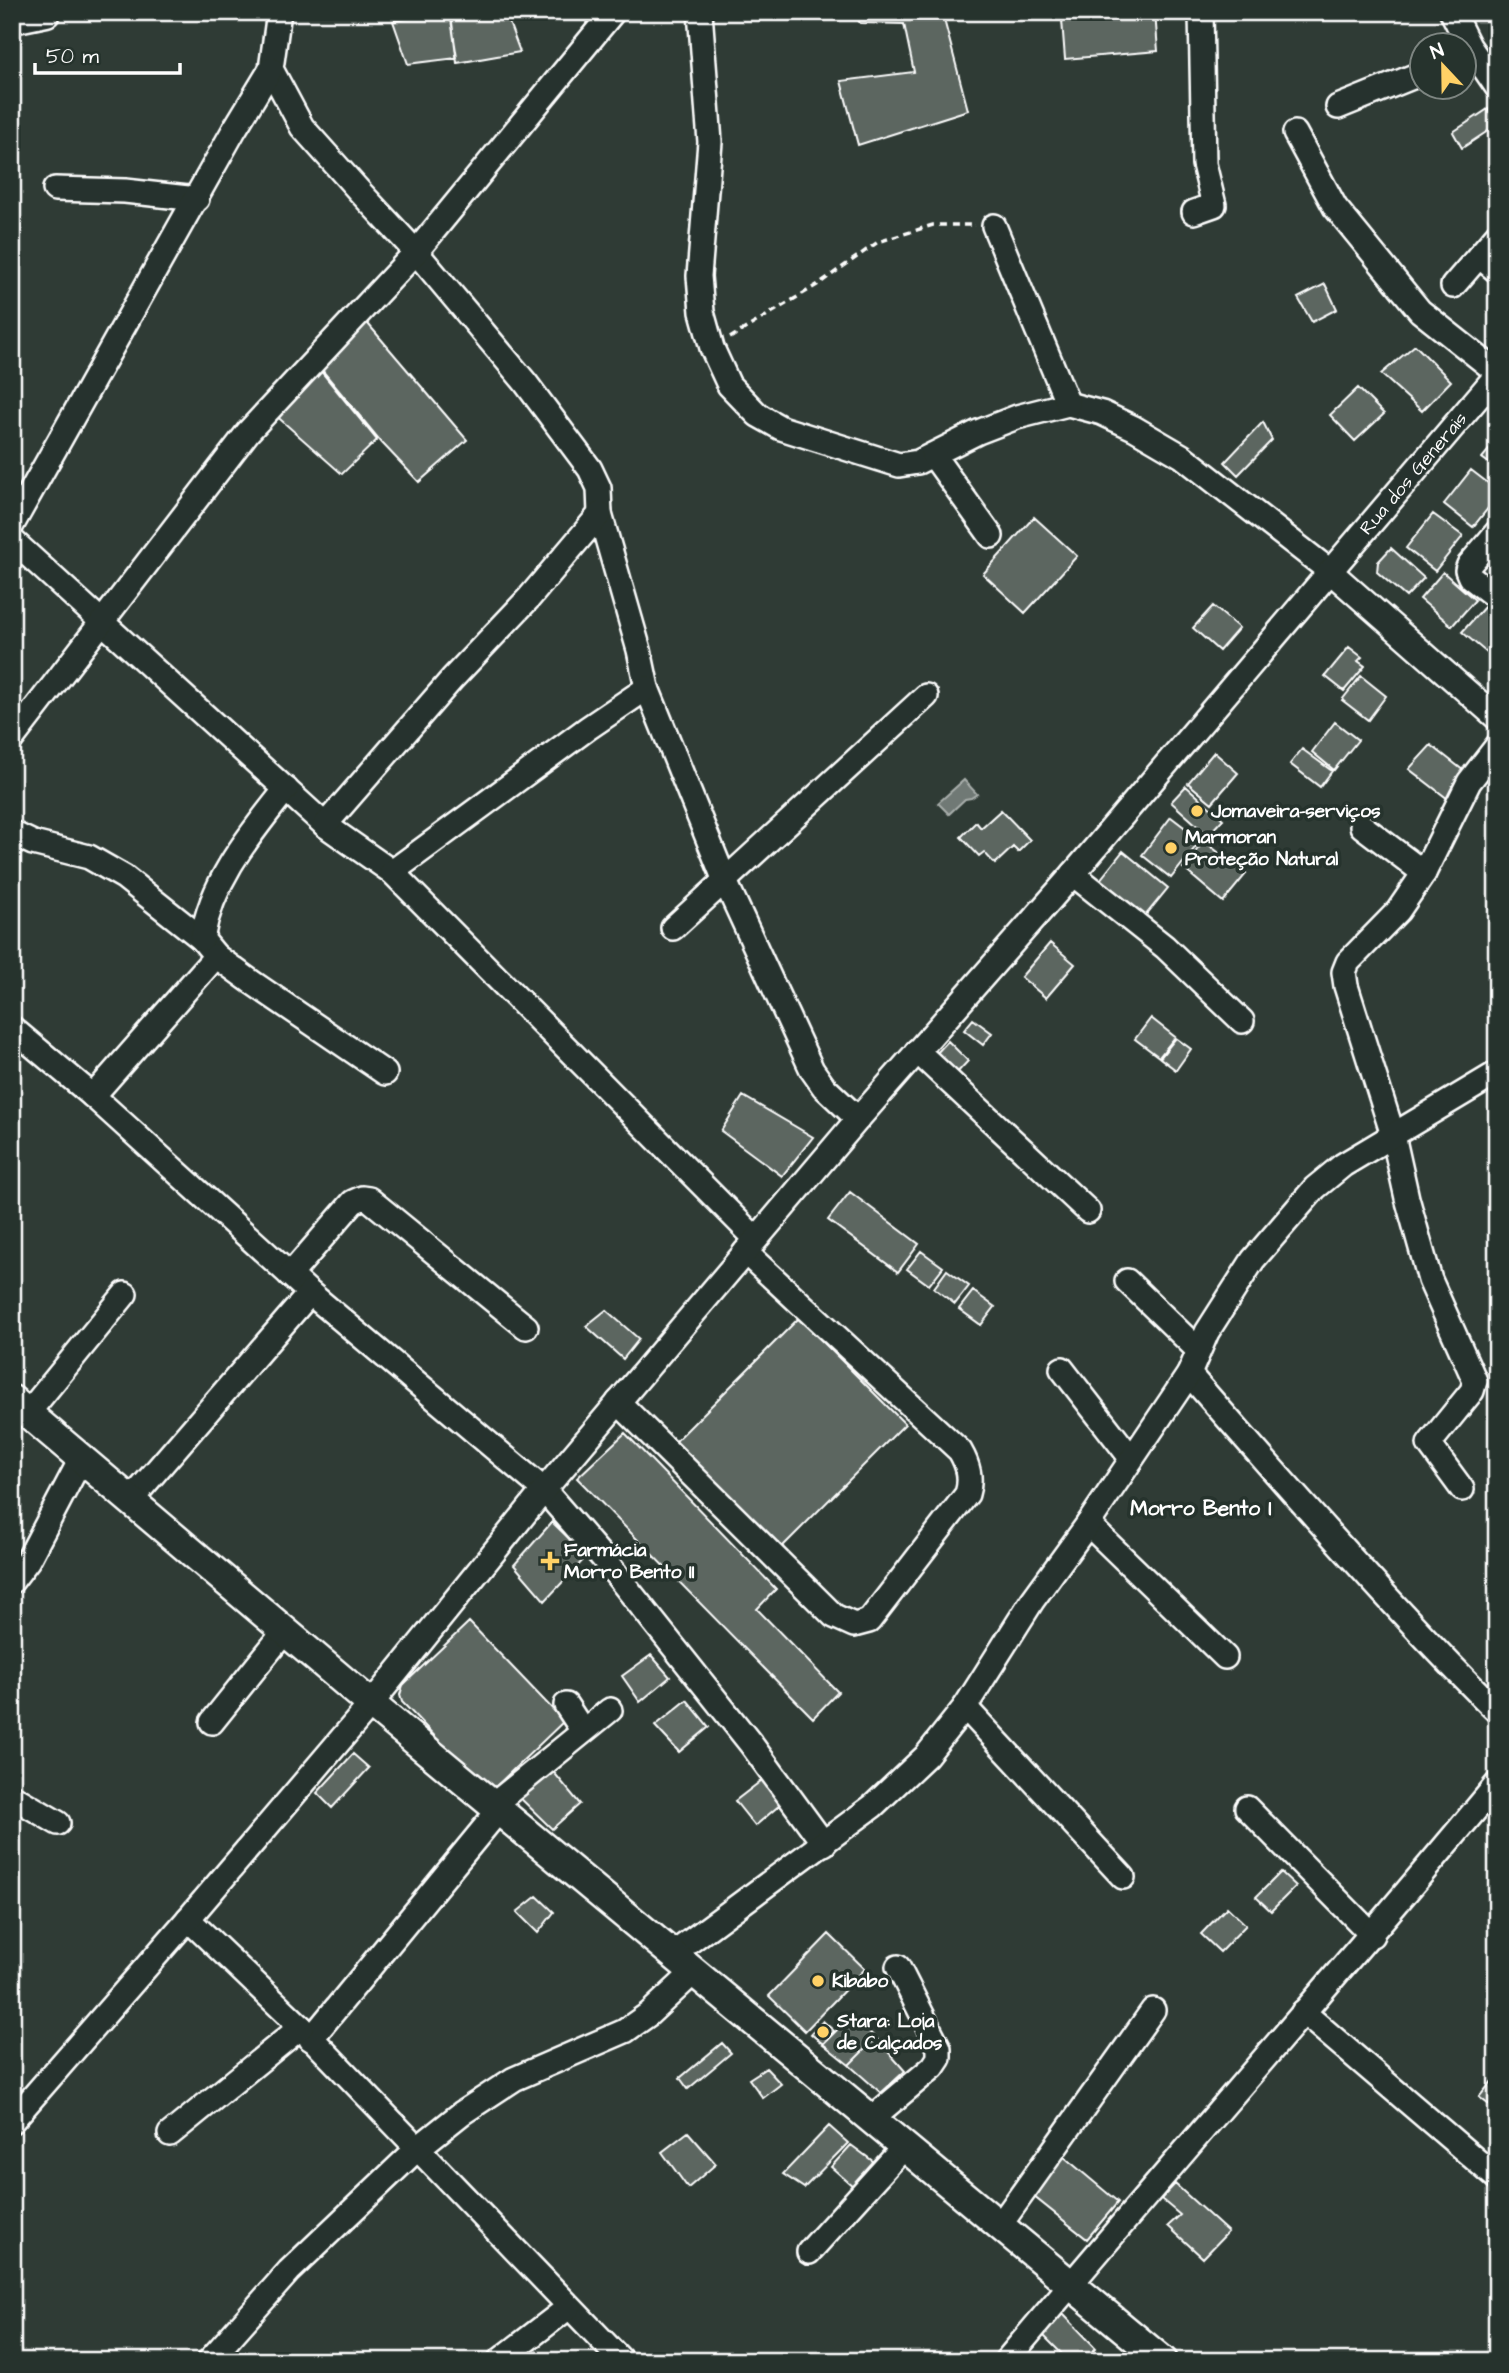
<svg xmlns="http://www.w3.org/2000/svg" width="1509" height="2373" font-family="'Architects Daughter',sans-serif">
  <rect width="100%" height="100%" fill="#2f3b35"/>
  <filter id="ink" filterUnits="userSpaceOnUse"><feTurbulence type="fractalNoise" baseFrequency=".0143" numOctaves="2"/><feDisplacementMap in="SourceGraphic" scale="14" xChannelSelector="R" yChannelSelector="G"/><feConvolveMatrix kernelMatrix="1 2 1 2 8 2 1 2 1" color-interpolation-filters="sRGB"/></filter>
  <g filter="url(#ink)">
    <path fill="#707975" stroke="#a9afac" stroke-width="2" d="M964,780L977,794L971,798L965,799L949,814L938,803Z"/>
    <path fill="#5b6661" stroke="#fff" stroke-width="2" d="M463,12H505L520,52L457,63L451,14Z
      M853,12H942L968,110L858,145L841,81L914,72L904,24L860,23Z
      M1143,12H1155L1158,51L1065,59L1062,20Z
      M1488,12H1497V27Z
      M450,13L457,58L408,64L393,21Z
      M1488,109L1497,125L1462,148L1453,132Z
      M1325,284L1337,309L1312,322L1298,298Z
      M363,318L467,440L419,482L382,443L317,364Z
      M1415,345L1451,381L1422,411L1381,374Z
      M316,365L377,440L342,474L273,413Z
      M1358,388L1384,414L1355,441L1330,415Z
      M1263,422L1272,440L1238,475L1225,462Z
      M1497,440V469L1482,458Z
      M1471,470L1497,490V497L1473,527L1444,504Z
      M1433,514L1463,536L1435,571L1406,548Z
      M1034,517L1077,556L1025,613L983,574Z
      M1391,548L1424,578L1406,597L1377,572L1378,562Z
      M1443,572L1475,600L1452,626L1420,599Z
      M1486,605L1497,614V656L1494,659L1462,632Z
      M1213,606L1239,628L1219,651L1193,628Z
      M1349,647L1362,657L1358,661L1365,666L1344,691L1325,676Z
      M1361,676L1386,696L1368,720L1342,700Z
      M1335,722L1358,740L1334,770L1312,752Z
      M1431,745L1464,771L1448,799L1409,769Z
      M1302,749L1332,771L1320,787L1290,764Z
      M1214,752L1238,773L1212,803L1188,783Z
      M1186,786L1223,819L1208,835L1171,802Z
      M1001,810L1030,840L1018,852L1013,847L995,864L984,852L979,856L961,837L976,822L981,828Z
      M1171,817L1201,840L1171,878L1142,855Z
      M1204,841L1246,874L1223,902L1183,868Z
      M1123,851L1168,888L1141,921L1096,885Z
      M1050,943L1075,964L1046,998L1021,977Z
      M1151,1018L1175,1037L1159,1057L1135,1039Z
      M973,1019L992,1033L983,1045L964,1030Z
      M1176,1038L1191,1049L1176,1070L1160,1058Z
      M948,1041L968,1061L955,1075L934,1056Z
      M743,1096L813,1137L782,1176L721,1131Z
      M850,1192L919,1244L898,1272L828,1220Z
      M921,1251L943,1267L929,1285L907,1269Z
      M947,1270L969,1286L955,1304L934,1288Z
      M973,1291L995,1307L981,1325L959,1309Z
      M606,1310L639,1339L623,1359L586,1326Z
      M799,1318L905,1424L781,1548L674,1443Z
      M625,1433L776,1589L757,1609L838,1692L813,1718L577,1478Z
      M552,1522L587,1556L545,1601L514,1565Z
      M469,1622L564,1721L489,1793L402,1702L400,1695L403,1685Z
      M651,1655L670,1677L640,1702L622,1676Z
      M687,1700L709,1727L679,1752L655,1726Z
      M353,1754L369,1768L332,1808L317,1793Z
      M547,1764L580,1804L552,1829L514,1792Z
      M766,1777L787,1799L755,1826L735,1801Z
      M1281,1872L1296,1886L1271,1911L1256,1897Z
      M537,1896L554,1912L538,1933L517,1912Z
      M1227,1907L1246,1925L1220,1952L1201,1934Z
      M829,1934L865,1969L805,2031L769,1996Z
      M851,2016L876,2038L849,2065L823,2044Z
      M823,2021L834,2031L823,2044L811,2034Z
      M876,2038L905,2071L881,2093L849,2065Z
      M722,2043L731,2053L688,2089L680,2078Z
      M766,2068L781,2084L763,2098L749,2079Z
      M1497,2075V2111L1479,2097Z
      M829,2126L848,2143L804,2188L783,2174Z
      M688,2132L716,2164L688,2188L662,2152Z
      M851,2145L874,2162L854,2187L831,2167Z
      M1063,2156L1118,2202L1087,2239L1033,2196Z
      M1175,2184L1228,2232L1203,2258L1168,2226L1180,2215L1161,2199Z
      M1063,2314L1096,2348L1083,2361H1069L1042,2334Z"/>
    <g fill="none" stroke-linecap="round" stroke-linejoin="round">
      <g stroke="#fff" stroke-width="28">
        <g id="minor">
          <path d="M279,12L271,69L302,127L361,193L416,252L525,382L590,469L599,488L600,514L639,650L647,688L725,881L812,1070L824,1087L858,1119"/>
          <path d="M700,12L710,142L699,276L702,312L712,348L729,385L758,415L781,428L899,465L918,462L978,432L1017,417L1068,404L1102,413L1134,428L1182,456L1331,572L1497,718"/>
          <path d="M1452,12L1469,46L1497,87"/>
          <path d="M1338,107L1422,73"/>
          <path d="M1295,133L1335,207L1420,311L1497,372"/>
          <path d="M55,189L125,191L197,199"/>
          <path d="M1194,212L1214,205L1204,164L1201,12"/>
          <path d="M994,226L1068,404"/>
          <path d="M1479,256L1497,271"/>
          <path d="M1453,286L1497,235"/>
          <path d="M933,455L991,536"/>
          <path d="M12,525L234,130L271,69"/>
          <path d="M1497,532L1469,565L1467,570L1470,577L1497,598"/>
          <path d="M12,540L325,825L392,872L756,1239"/>
          <path d="M12,739L248,432L416,252L613,12"/>
          <path d="M325,825L452,679L529,598L600,514"/>
          <path d="M1362,826L1424,873"/>
          <path d="M12,833L33,843L89,857L124,877L202,939L216,956L253,983L385,1073"/>
          <path d="M392,872L588,728L647,688"/>
          <path d="M1073,874L1165,947L1242,1021"/>
          <path d="M673,928L926,696"/>
          <path d="M202,939C212,879 249,836 286,789"/>
          <path d="M12,1028L93,1096L310,1293L544,1490L603,1558L751,1744L824,1844"/>
          <path d="M917,1051L1088,1211"/>
          <path d="M93,1096L216,956"/>
          <path d="M290,1275L353,1202L362,1198L369,1199L526,1327"/>
          <path d="M1127,1281L1198,1350"/>
          <path d="M1062,1369L1131,1458"/>
          <path d="M1189,1374C1255,1450 1321,1525 1389,1599C1424,1637 1459,1675 1497,1711"/>
          <path d="M618,1402L834,1616L854,1625L869,1621L967,1494C972,1478 968,1465 960,1451L745,1252"/>
          <path d="M28,1413L125,1294"/>
          <path d="M1462,1489L1429,1444L1472,1391L1475,1381L1430,1280L1407,1198L1393,1135L1346,986L1344,972L1348,962L1398,911L1424,873L1469,782L1497,746"/>
          <path d="M131,1500L310,1293"/>
          <path d="M1088,1524L1225,1657"/>
          <path d="M12,1581L28,1560L81,1459"/>
          <path d="M566,1705L583,1731"/>
          <path d="M965,1707L1123,1877"/>
          <path d="M212,1722L285,1631"/>
          <path d="M12,1796L58,1823"/>
          <path d="M493,1805L610,1710"/>
          <path d="M1247,1808L1372,1935"/>
          <path d="M188,1919L301,2027L622,2361"/>
          <path d="M673,1954L873,1806L926,1756L965,1707L1032,1601L1088,1524L1189,1374L1207,1332L1253,1260L1315,1188L1343,1165L1497,1073"/>
          <path d="M1303,2012L1497,2178"/>
          <path d="M311,2039L499,1810"/>
          <path d="M871,2119L933,2067L939,2058V2048L898,1967"/>
          <path id="s1" d="M12,2121L188,1919L371,1704L544,1490L858,1119L1073,874L1497,375"/>
          <path d="M170,2134L301,2027"/>
          <path d="M1000,2225L1153,2010"/>
          <path d="M809,2252L905,2146"/>
          <path d="M209,2361L289,2271L418,2148L462,2113L514,2079L625,2031L649,2014L694,1972"/>
          <path d="M499,2361L569,2307"/>
          <path d="M1006,2361C1168,2168 1336,1978 1497,1784"/>
        </g>
      </g>
      <g stroke="#fff" stroke-width="33">
        <path id="major" d="M12,19L46,12
          M12,1400L371,1704L1163,2361"/>
      </g>
      <path stroke="#fff" stroke-width="3.5" stroke-dasharray="7 5" stroke-linecap="butt" d="M730,338L817,285L878,242L933,225H975"/>
      <use href="#minor" stroke="#26332d" stroke-width="23"/>
      <use href="#major" stroke="#26332d" stroke-width="28"/>
    </g>
  </g>
  <g fill="#ffd166" stroke="#26332d" stroke-width="2.5">
    <circle cx="1197" cy="811" r="7"/>
    <circle cx="1171" cy="848" r="7"/>
    <path d="M546.5 1550.5h7v7h7v7h-7v7h-7v-7h-7v-7h7z"/>
    <circle cx="818" cy="1981" r="7"/>
    <circle cx="823" cy="2032" r="7"/>
  </g>
  <g text-anchor="middle" dominant-baseline="central" stroke-width="7" stroke-linejoin="round" paint-order="stroke">
    <g font-size="19" fill="#fff" stroke="#26332d">
      <text stroke="none"><textPath href="#s1" startOffset="2163">Rua dos Generais</textPath></text>
    </g>
    <g font-size="19" font-weight="bold" fill="#fff" stroke="#26332d" text-anchor="start">
      <text x="1211" y="811">Jomaveira-serviços</text>
      <text x="1185" y="837">Marmoran<tspan x="1185" dy="22">Proteção Natural</tspan></text>
      <text x="564" y="1550">Farmácia<tspan x="564" dy="22">Morro Bento II</tspan></text>
      <text x="832" y="1981">Kibabo</text>
      <text x="837" y="2021">Stara: Loja<tspan x="837" dy="22">de Calçados</tspan></text>
    </g>
    <g font-size="21" font-weight="bold" fill="#fff" stroke="#26332d">
      <text x="1201" y="1508">Morro Bento I</text>
    </g>
  </g>
  <rect width="1509" height="2373" fill="none" stroke="#26332d" stroke-width="42"/>
  <rect x="21" y="21" width="1467" height="2331" fill="none" stroke="#fff" stroke-width="2.5" filter="url(#ink)"/>
  <g transform="translate(1443 66) rotate(338)"><circle r="33" fill="#26332d" stroke="#7d8581" stroke-width="2"/>
  <path d="M0-5L12 26L0 18L-12 26Z" fill="#ffd166"/>
  <text y="-10" font-size="19" font-weight="bold" text-anchor="middle" fill="#ffffff">N</text>
  </g>
  <path d="M35 63v10h145v-10" fill="none" stroke="#ffffff" stroke-width="3.5"/>
  <text x="46" y="63" font-size="21" fill="#ffffff" stroke="#26332d" stroke-width="5" paint-order="stroke">50 m</text>
</svg>
